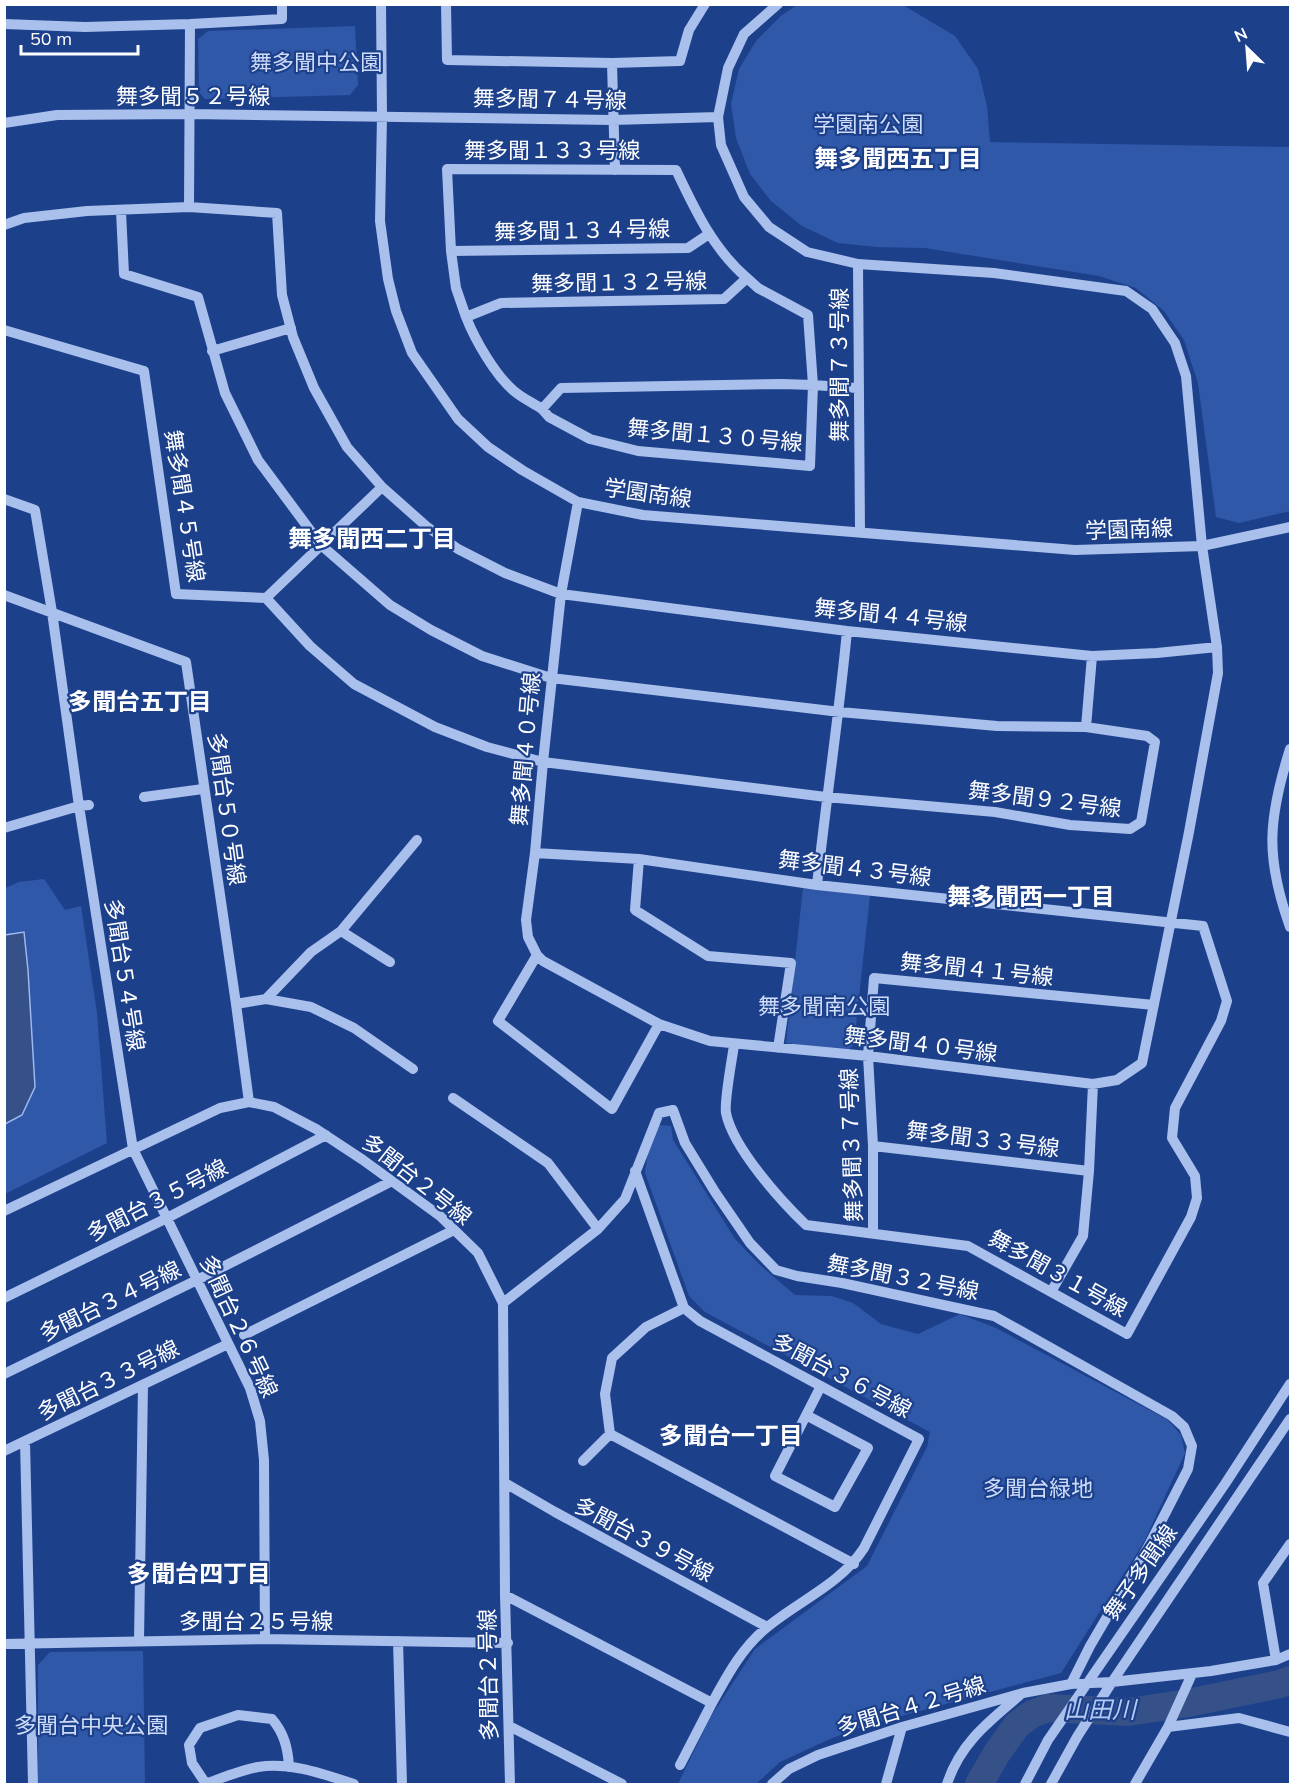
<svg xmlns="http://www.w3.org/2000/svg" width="1295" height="1789" font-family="Mulish,'Noto Sans JP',sans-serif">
  <rect width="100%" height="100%" fill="#1d408b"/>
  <path fill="#3058a9" d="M797,5H903L955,36L978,69L987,106L990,142L1290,147V511L1239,523L1216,517L1198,383L1184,340L1164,311L1136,288L1099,276L925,248L877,247L838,243L802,226L771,201L750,174L736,138L731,104L739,69L756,41L782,15Z
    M355,26L358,85L350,95L205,99L199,92L198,39L208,31Z
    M44,879L65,910L81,906L97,1013L107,1143L5,1194V888L19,882Z
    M803,888L870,895L854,1044L847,1051L786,1043Z
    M659,1125L671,1126L673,1140L735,1239L760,1265L795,1295L832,1296L853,1303L881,1324L918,1334L960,1314L996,1328L1168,1420L1181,1435L1185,1453L1144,1542L1061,1673L864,1726L830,1739L780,1762L756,1784H678L710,1718L755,1649L867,1566L927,1447L930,1432L705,1312L689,1296L645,1173L648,1151Z
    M143,1651L145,1784H38V1665L50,1652Z"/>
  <path fill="#365088" stroke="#9cb8ee" stroke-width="1.5" d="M24,932L28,970L35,1087L22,1115L5,1124V935Z"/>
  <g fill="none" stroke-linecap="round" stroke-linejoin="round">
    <path stroke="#365088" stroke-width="28" d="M979,1784L997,1753L1017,1725L1032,1714L1048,1708L1128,1712L1188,1703L1280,1684L1290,1680"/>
    <path stroke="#a9bfec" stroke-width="10" d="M381,4L382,116L380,221L388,279L396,311L412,353L458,419L488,447L522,470L578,502L643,515L1075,550L1202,546L1290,527
      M446,4L447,60L612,63L615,170
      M778,4L744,34L728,68L718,117L721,145L744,197L769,227L807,252L858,264L860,531
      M4,24L85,27L190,24L282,19V4
      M612,63L680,61L689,30L705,4
      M4,123L57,115L190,114L613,120L718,117
      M189,207L190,24
      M4,225L24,218L87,211L189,207L277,213L282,295L293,337L314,388L347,447L382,487L426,526L458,549L505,573L561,594L847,631L1092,656L1157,653L1217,647
      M451,251L688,248L709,234
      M466,317L456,288L451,251L447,169L676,170C695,210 713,249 747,278
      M4,330L144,371L176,594L266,598L310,646L354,684L435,727L487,747L543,762L826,797L995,812L1070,825L1130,829L1141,822L1155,742L1147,736L1086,727L997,726L840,712L551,678L482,656L431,630L390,605L321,545L258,460L225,393L198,297L124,274L121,211
      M212,351L291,328
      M542,409C533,403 522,398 514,391C495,375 475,340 466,317L501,303L724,299L747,278L758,288L808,315L813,385L782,384L561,388L542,409L549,417L590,439L638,451L810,466L813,385L857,388
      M4,499L35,510L52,612L79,806L4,828
      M578,502L561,594L543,762L535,853L526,920L528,937L537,955L543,961L659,1024L710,1041L868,1056L1093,1084L1117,1080L1142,1063L1189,832L1218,673L1217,647L1202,546L1186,376L1175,343L1152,309L1126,291L994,273L858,264
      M4,595L186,662L236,1004L249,1102
      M266,598L382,487
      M1086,727L1092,656
      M1290,749C1268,819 1265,857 1290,927
      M144,797L203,789
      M89,805L79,806L133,1149L250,1388L260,1421L264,1460L265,1639
      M535,853L639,859L817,885L1203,926L1227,1001L1221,1021L1175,1108L1172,1138L1195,1176L1197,1198L1191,1217L1127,1334L968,1246L806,1225C781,1201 733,1148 726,1113C724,1101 732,1060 734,1045
      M639,859L635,910L708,956L791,963L778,1048
      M817,885C826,800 839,716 847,631
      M341,931L390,962
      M537,955L498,1021L612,1109L659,1024
      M266,999L311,952L341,931L417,840
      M236,1004L266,999L311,1007L354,1028L413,1069
      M453,1098L548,1163L598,1229
      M873,1146L1089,1171
      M4,1211L220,1108L249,1102L274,1107L316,1129L363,1160L440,1216L478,1253L503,1303L505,1595L510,1784
      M873,1234V1146L868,1056L874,978L1154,1005
      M1051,1292L1083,1236L1089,1171L1093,1084
      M4,1298L167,1218L326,1135
      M503,1303L598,1229L625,1199L659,1113L673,1110L685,1143L715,1192L750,1243L776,1270L797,1276L842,1283L994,1316L1172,1416L1184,1427L1192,1446L1188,1469L1148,1547L1090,1646L1071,1684
      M684,1308L646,1327L612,1358L605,1394L610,1434L854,1564
      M244,1335L454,1230
      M4,1374L197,1280L392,1181
      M806,1415L868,1448L835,1507L775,1476L821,1386
      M25,1441L33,1784
      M4,1451L228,1344
      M583,1461L610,1434
      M505,1483L555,1512L767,1627
      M505,1595L712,1703C727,1676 741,1649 765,1629C798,1601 840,1585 864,1548L919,1439L700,1321L684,1308L635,1171
      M139,1641L143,1385
      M398,1641L402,1784
      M4,1644L265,1639L508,1643
      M1276,1660L1263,1583L1290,1544
      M509,1726L622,1784
      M1168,1727L1239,1718L1290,1732
      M680,1765L712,1703
      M205,1784C222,1778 241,1770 258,1767C292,1762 323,1774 354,1784
      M206,1784L192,1763L189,1745L200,1728L238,1715L272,1719C284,1733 288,1748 289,1767
      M772,1784L789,1769L818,1755L902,1727L1023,1693L1071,1684L1112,1682L1211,1671L1276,1660L1290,1654
      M886,1784L902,1727
      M947,1784C960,1744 987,1723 1019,1696
      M1025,1784L1048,1740L1225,1484L1290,1384
      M1051,1784L1077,1737L1112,1682L1290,1419
      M1135,1784L1168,1727L1192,1674"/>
  </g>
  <g text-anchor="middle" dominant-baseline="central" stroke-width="4.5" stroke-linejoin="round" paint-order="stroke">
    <g font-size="22" fill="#cedcf9" stroke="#1d408b">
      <text x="316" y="62">舞多聞中公園</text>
      <text x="868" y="124">学園南公園</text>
      <text x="824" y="1006">舞多聞南公園</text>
      <text x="1038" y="1488">多聞台緑地</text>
      <text x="91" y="1725">多聞台中央公園</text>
    </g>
    <g font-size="22" fill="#fff" stroke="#1d408b">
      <text x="193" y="96">舞多聞５２号線</text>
      <text transform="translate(550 99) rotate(1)">舞多聞７４号線</text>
      <text x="552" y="150">舞多聞１３３号線</text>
      <text transform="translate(582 230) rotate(-1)">舞多聞１３４号線</text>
      <text transform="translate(619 282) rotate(-1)">舞多聞１３２号線</text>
      <text transform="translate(839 365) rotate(-90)">舞多聞７３号線</text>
      <text transform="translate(715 435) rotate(5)">舞多聞１３０号線</text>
      <text transform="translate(648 493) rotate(8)">学園南線</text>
      <text transform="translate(185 506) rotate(81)">舞多聞４５号線</text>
      <text transform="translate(1129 529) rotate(-2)">学園南線</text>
      <text transform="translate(891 615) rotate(6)">舞多聞４４号線</text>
      <text transform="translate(525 749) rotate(-85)">舞多聞４０号線</text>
      <text transform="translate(1045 799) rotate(7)">舞多聞９２号線</text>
      <text transform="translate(227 809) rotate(82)">多聞台５０号線</text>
      <text transform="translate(855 868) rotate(7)">舞多聞４３号線</text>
      <text transform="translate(977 969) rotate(6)">舞多聞４１号線</text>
      <text transform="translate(125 975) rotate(81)">多聞台５４号線</text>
      <text transform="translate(921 1044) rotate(7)">舞多聞４０号線</text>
      <text transform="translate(983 1139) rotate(7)">舞多聞３３号線</text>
      <text transform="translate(851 1145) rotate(-92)">舞多聞３７号線</text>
      <text transform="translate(417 1179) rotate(38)">多聞台２号線</text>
      <text transform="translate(157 1200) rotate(-27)">多聞台３５号線</text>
      <text transform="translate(1058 1273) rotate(29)">舞多聞３１号線</text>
      <text transform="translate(903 1277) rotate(11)">舞多聞３２号線</text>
      <text transform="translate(110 1301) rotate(-26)">多聞台３４号線</text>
      <text transform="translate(239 1326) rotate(65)">多聞台２６号線</text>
      <text transform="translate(842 1375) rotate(28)">多聞台３６号線</text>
      <text transform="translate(108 1380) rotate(-26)">多聞台３３号線</text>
      <text transform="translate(644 1539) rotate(28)">多聞台３９号線</text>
      <text transform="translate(1140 1572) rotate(-55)">舞子多聞線</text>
      <text x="256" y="1621">多聞台２５号線</text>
      <text transform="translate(488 1675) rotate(-91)">多聞台２号線</text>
      <text transform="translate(911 1706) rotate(-17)">多聞台４２号線</text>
    </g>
    <g font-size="24" font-weight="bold" fill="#fff" stroke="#1d408b">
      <text x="898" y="158">舞多聞西五丁目</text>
      <text x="372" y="538">舞多聞西二丁目</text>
      <text x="140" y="701">多聞台五丁目</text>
      <text x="1031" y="896">舞多聞西一丁目</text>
      <text x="731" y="1435">多聞台一丁目</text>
      <text x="199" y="1573">多聞台四丁目</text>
    </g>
    <g font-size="24" font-style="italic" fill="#b4caf3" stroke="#1d408b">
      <text x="1100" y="1709">山田川</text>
    </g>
  </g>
  <rect width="1295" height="1789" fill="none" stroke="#ffffff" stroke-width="12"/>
  <g transform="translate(1247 48) rotate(335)" stroke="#1d408b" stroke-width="4.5" paint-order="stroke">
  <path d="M0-4.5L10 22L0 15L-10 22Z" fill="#ffffff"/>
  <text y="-9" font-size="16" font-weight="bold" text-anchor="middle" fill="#ffffff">N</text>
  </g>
  <path d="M21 45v9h117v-9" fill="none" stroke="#ffffff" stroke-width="3"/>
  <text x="30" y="45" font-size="18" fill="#ffffff" stroke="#1d408b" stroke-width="4.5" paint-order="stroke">50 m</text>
</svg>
